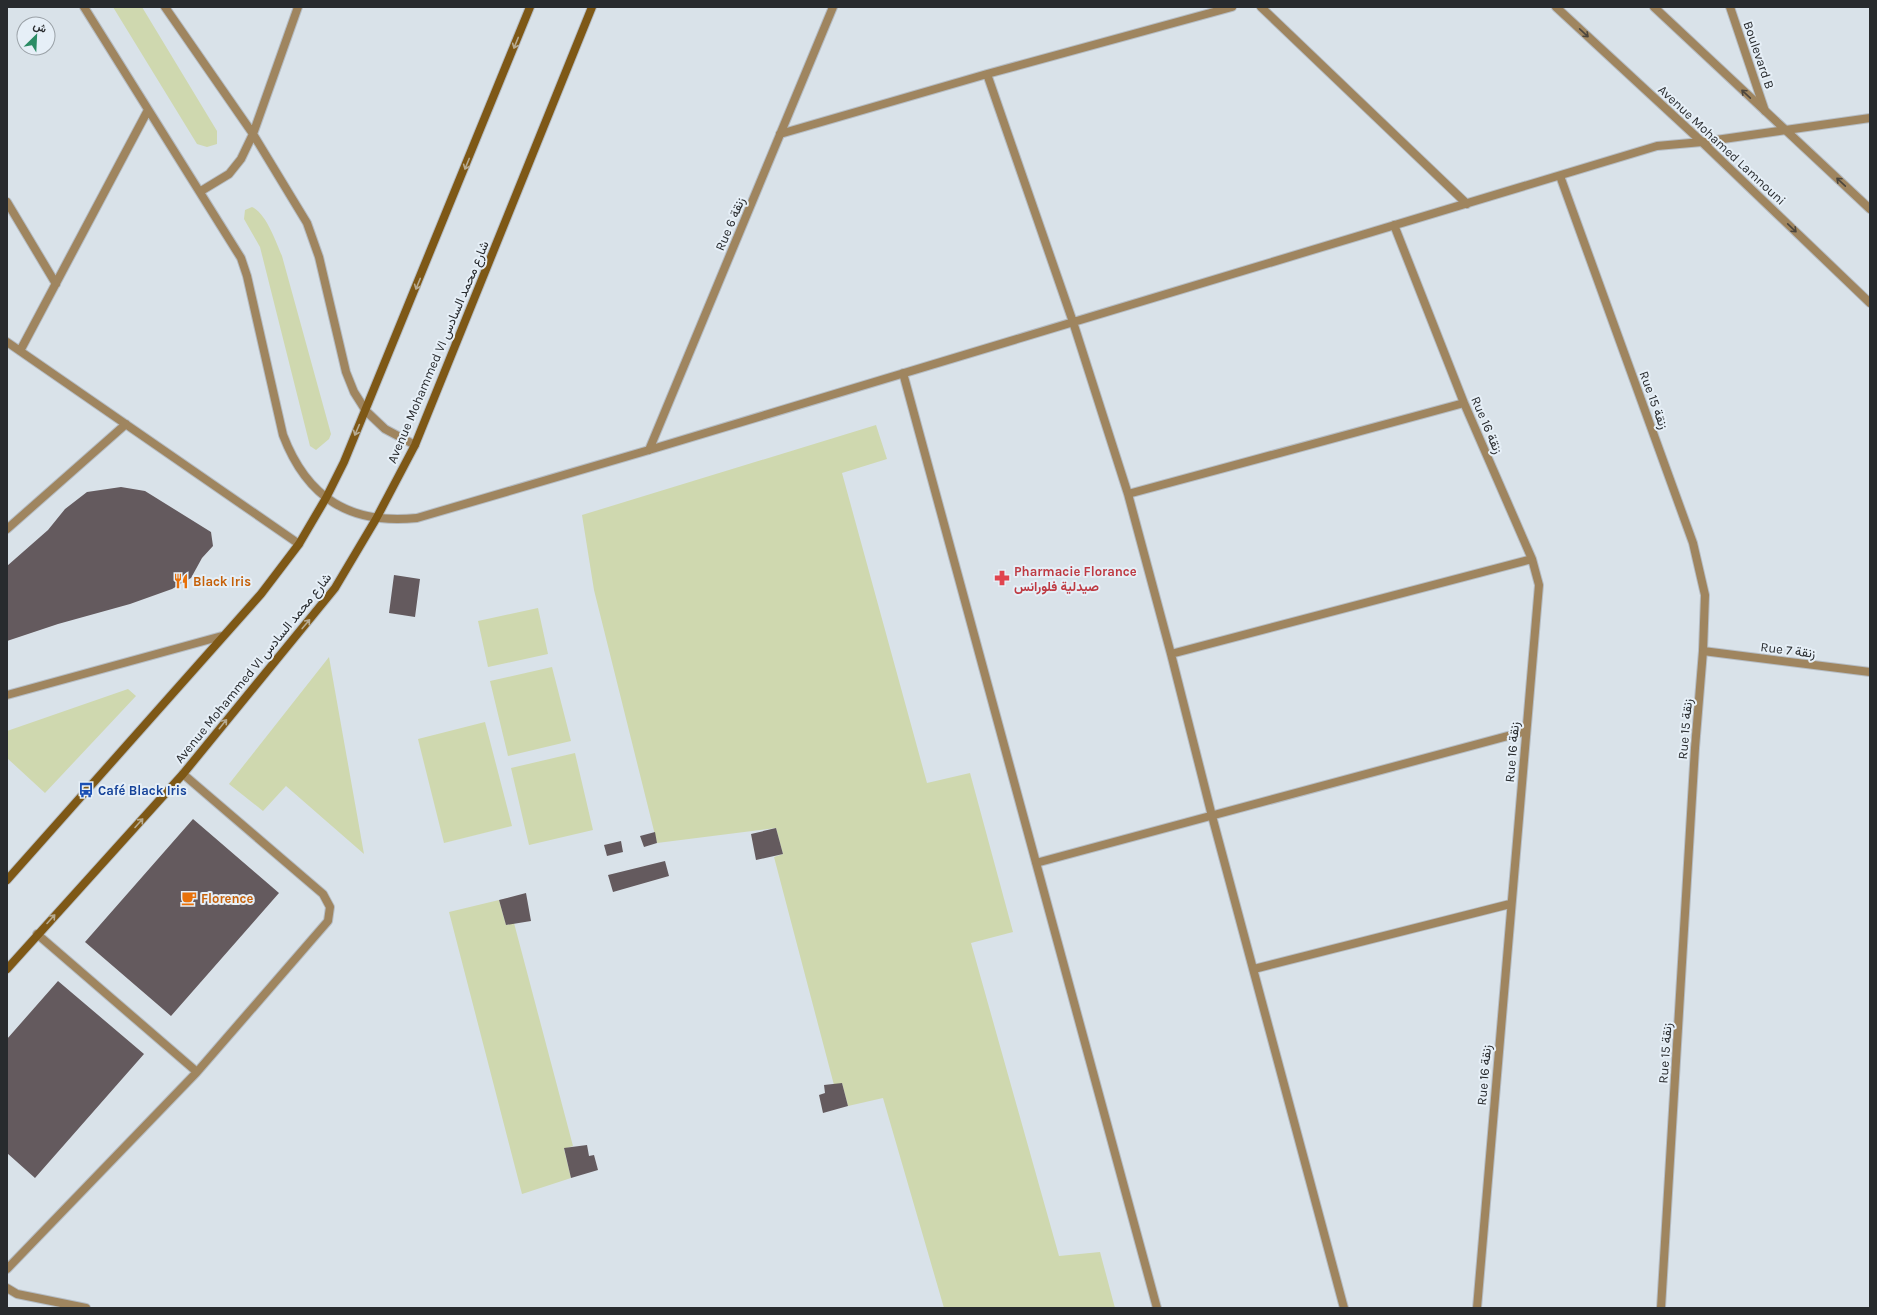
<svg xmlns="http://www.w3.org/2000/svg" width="1877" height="1315" font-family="Karla,Vazirmatn,sans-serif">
  <rect width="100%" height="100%" fill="#d9e2e9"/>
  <path fill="#cfd8af" d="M113,7H142L217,131V144L207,147L197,144Z
    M252,207C266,213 276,242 282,256L331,434L329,439L316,450L310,446L260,247L244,219L245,210Z
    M876,425L887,459L842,473L927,783L970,773L1013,932L971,943L1059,1256L1100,1252L1115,1308H944L883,1098L848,1106L842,1083L834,1085L774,857L783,854L776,828L657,843L594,590L582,515Z
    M538,608L548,654L488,667L478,621Z
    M329,657L364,854L286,786L263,811L229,784Z
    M552,667L571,741L508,756L490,681Z
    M128,689L136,696L45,793L7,758V731Z
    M485,722L512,826L444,843L418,739Z
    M575,753L593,830L529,845L511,768Z
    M499,900L506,925L514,923L573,1146L564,1149L571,1178L522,1194L449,912Z"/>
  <path fill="#645a5e" d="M121,487L145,491L211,532L213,546L202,558L191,578L172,589L130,604L58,624L7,641V566L48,530L65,509L87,492Z
    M394,575L420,579L415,617L389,613Z
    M193,819L279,893L171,1016L85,942Z
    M776,828L783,854L756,860L751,834Z
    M655,832L657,843L644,847L640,836Z
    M621,841L623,852L607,856L604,845Z
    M665,861L669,876L613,892L608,875Z
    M526,893L531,921L506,925L499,900Z
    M58,981L144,1054L35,1178L7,1153V1039Z
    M842,1083L848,1106L823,1113L819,1095L825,1093L824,1085Z
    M587,1145L589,1156L594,1155L598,1170L571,1178L564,1148Z"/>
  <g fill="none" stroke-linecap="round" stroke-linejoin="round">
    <g stroke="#b6bdc4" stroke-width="10">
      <path id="pedestrian" d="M1703,651L1870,672"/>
    </g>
    <g stroke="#b6bdc4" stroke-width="10">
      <path id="minor" d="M84,7L241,258L247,276L283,435C307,498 350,525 417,518L649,450L1657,146L1702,142L1870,118
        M165,7L253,134L307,223L319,257L346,372L354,392L366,411L385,429L415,445
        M1261,7L1467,204
        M1730,7L1765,111
        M987,74L1073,322L1128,494L1171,654L1212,816L1344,1308
        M780,134L987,74L1232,7
        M1560,176L1693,543L1705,595L1703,651L1695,748L1661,1308
        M201,191L229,174L241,159L253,134L298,7
        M7,202L56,284
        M1394,225L1464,403L1532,559L1539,585L1477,1308
        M7,342L299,544
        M20,351L148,110
        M903,373L1157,1308
        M649,450L833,7
        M1128,494L1464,403
        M7,529L126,424
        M1171,654L1532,559
        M7,695L222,636
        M1036,863L1526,731
        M37,934L197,1072
        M1254,969L1510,904
        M7,1269L197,1072L328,921L330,907L323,894L183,774
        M7,1288L17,1294L86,1308"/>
    </g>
    <g stroke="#b6bdc4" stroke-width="10">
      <path id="tertiary" d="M1556,7L1702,142L1870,303
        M1654,7L1870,209"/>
    </g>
    <g stroke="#b6bdc4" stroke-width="10">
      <path id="secondary" d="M7,880L261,594L299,544L326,498L344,462L530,7
        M7,969L183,774L335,588L376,519L415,445L592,7"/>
    </g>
    <use href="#pedestrian" stroke="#9f855f" stroke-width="8"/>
    <use href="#minor" stroke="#9f855f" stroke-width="8"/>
    <use href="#tertiary" stroke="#9f855f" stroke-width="8"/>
    <use href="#secondary" stroke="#7e5816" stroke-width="8"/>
  </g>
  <defs><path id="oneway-shaft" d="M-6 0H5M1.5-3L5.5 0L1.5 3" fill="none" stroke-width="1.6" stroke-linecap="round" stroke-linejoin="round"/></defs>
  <g stroke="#4c463d">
    <use href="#oneway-shaft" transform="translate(1584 33) rotate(43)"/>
    <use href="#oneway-shaft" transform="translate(1746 94) rotate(-137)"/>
    <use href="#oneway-shaft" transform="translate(1841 182) rotate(-137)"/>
    <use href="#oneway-shaft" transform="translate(1792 228) rotate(44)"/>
  </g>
  <g stroke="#b7ab92">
    <use href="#oneway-shaft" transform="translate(516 43) rotate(112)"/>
    <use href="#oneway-shaft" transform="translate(467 164) rotate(112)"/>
    <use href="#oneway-shaft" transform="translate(418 284) rotate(112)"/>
    <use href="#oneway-shaft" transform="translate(357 430) rotate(113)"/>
    <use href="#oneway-shaft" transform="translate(306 624) rotate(-50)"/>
    <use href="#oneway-shaft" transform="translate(223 724) rotate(-51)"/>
    <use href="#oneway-shaft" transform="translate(139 823) rotate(-48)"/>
    <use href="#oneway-shaft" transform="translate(51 919) rotate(-48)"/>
  </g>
  <defs>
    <g id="pharmacy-bare" transform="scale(1.2)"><path d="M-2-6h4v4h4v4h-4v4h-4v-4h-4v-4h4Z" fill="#e0444e" stroke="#e6eff7" stroke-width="2.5" paint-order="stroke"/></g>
    <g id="restaurant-bare" transform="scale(1.2)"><path d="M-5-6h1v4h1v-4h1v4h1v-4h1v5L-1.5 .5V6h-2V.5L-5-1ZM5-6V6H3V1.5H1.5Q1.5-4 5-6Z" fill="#e8710a" stroke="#e6eff7" stroke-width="2.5" paint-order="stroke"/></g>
    <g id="bus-bare" transform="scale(1.2)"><path d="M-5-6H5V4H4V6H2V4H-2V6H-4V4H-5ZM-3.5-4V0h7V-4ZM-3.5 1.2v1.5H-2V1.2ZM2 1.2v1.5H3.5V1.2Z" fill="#1a4fb4" stroke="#e6eff7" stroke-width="2.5" paint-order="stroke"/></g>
    <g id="cafe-bare" transform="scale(1.2)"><path d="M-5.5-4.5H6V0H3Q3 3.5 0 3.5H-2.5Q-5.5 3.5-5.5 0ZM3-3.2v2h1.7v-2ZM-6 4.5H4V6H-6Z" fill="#e8710a" stroke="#e6eff7" stroke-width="2.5" paint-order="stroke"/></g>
  </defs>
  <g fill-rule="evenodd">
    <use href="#pharmacy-bare" x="1002" y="578"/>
    <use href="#restaurant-bare" x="181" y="581"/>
    <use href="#bus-bare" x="86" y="790"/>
    <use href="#cafe-bare" x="189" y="898"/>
  </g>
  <g text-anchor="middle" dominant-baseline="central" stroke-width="4" stroke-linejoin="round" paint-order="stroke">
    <g font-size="13" fill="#282b2e" stroke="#e6eff7">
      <text transform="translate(1759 55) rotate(71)">Boulevard B</text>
      <text transform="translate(1722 145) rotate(43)">Avenue Mohamed Lamnouni</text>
      <text transform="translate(730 224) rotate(-67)">Rue 6 زنقة</text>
      <text transform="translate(438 352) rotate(-67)">Avenue Mohammed VI شارع محمد السادس</text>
      <text transform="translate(1654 400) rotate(70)">Rue 15 زنقة</text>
      <text transform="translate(1487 425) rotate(67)">Rue 16 زنقة</text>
      <text transform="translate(1788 650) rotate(7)">Rue 7 زنقة</text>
      <text transform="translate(253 668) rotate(-51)">Avenue Mohammed VI شارع محمد السادس</text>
      <text transform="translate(1685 729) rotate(-85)">Rue 15 زنقة</text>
      <text transform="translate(1512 752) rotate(-85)">Rue 16 زنقة</text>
      <text transform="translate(1665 1053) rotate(-86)">Rue 15 زنقة</text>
      <text transform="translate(1484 1075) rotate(-85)">Rue 16 زنقة</text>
    </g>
    <g font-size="13" font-weight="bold" fill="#be3a42" stroke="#e6eff7" text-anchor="start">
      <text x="1014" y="571">Pharmacie Florance<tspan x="1014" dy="15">صيدلية فلورانس</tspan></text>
    </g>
    <g font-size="13" font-weight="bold" fill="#c56008" stroke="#e6eff7" text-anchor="start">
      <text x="193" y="581">Black Iris</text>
      <text x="201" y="898">Florence</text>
    </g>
    <g font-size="13" font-weight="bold" fill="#164399" stroke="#e6eff7" text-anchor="start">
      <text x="98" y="790">Café Black Iris</text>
    </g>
  </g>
  <rect width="1877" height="1315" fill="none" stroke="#282b2e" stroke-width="16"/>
  <g transform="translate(36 36) rotate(24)"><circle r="19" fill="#e6eff7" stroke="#9aa1a7"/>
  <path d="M0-3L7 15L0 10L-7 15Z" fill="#2b8c65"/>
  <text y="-6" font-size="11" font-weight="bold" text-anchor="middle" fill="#282b2e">ش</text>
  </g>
</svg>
